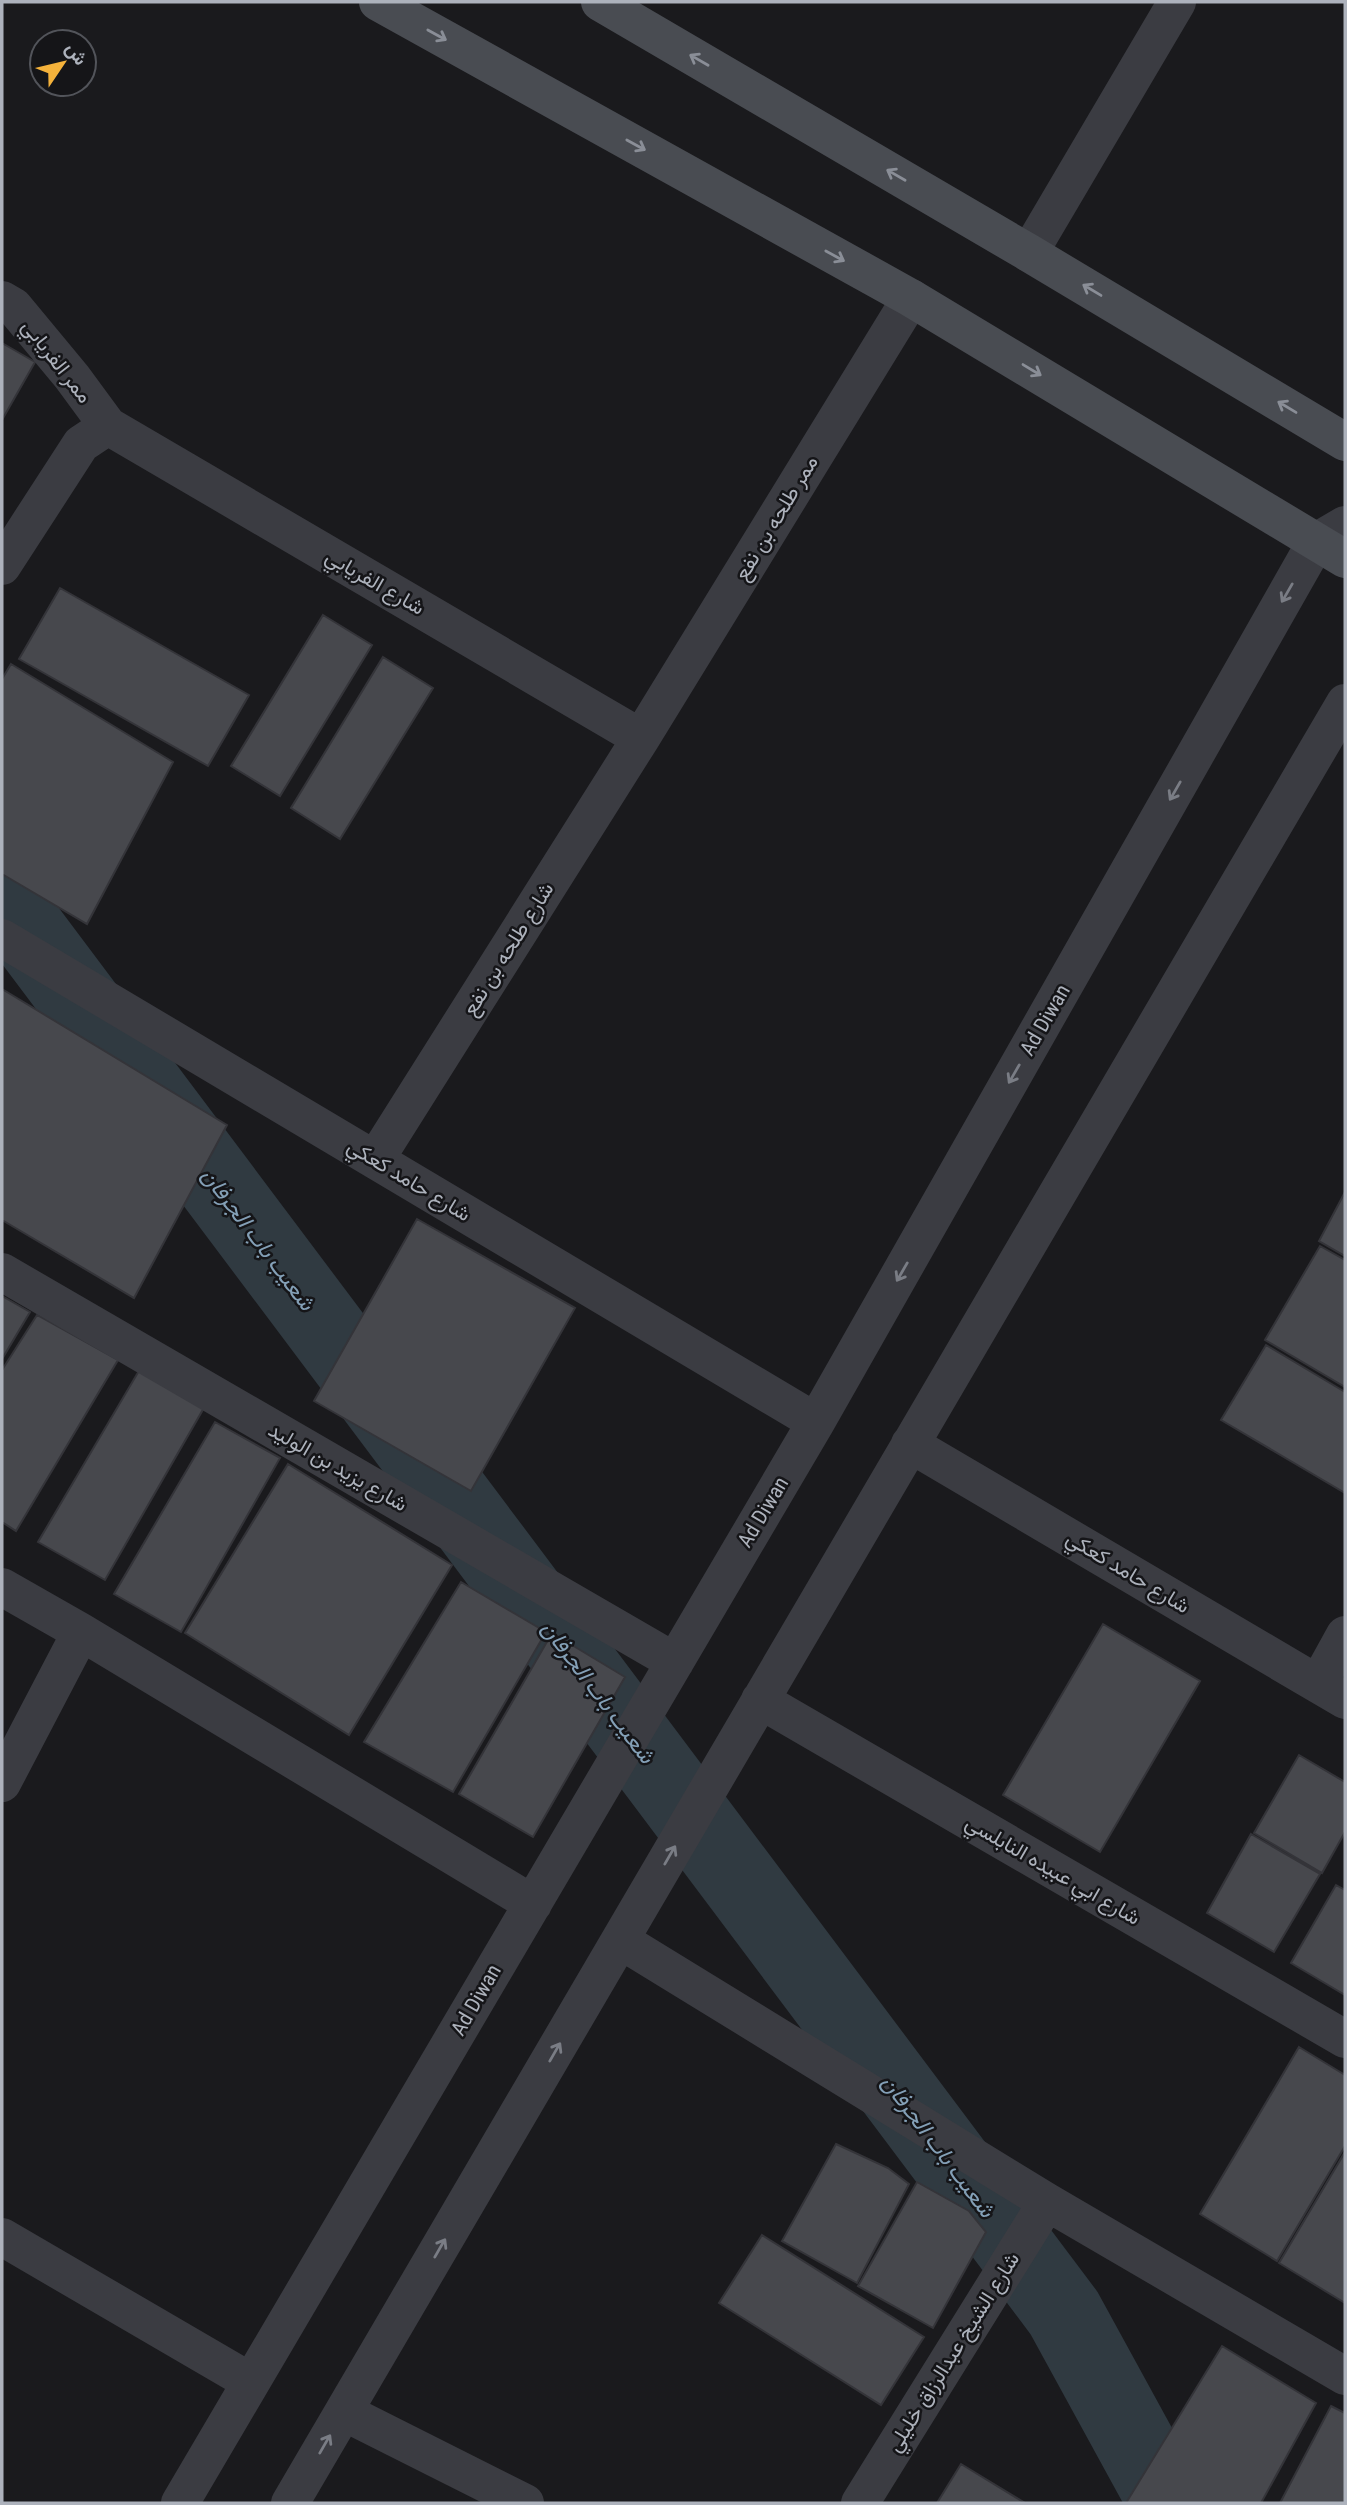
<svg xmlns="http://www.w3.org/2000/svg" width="1347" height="2505" font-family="'Roboto Condensed',Vazirmatn,sans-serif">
  <rect width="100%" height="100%" fill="#1a1a1d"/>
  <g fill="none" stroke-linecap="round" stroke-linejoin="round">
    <path stroke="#303a41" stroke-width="79" d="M2,898L1064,2313L1168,2503"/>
  </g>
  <path fill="#47484d" stroke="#343439" stroke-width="2" d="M2,343L35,362L2,420Z
    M60,588L249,695L208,766L19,659Z
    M323,615L372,645L280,796L231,766Z
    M383,657L433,688L340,839L291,808Z
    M11,664L173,762L87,924L2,874V679Z
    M2,989L227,1125L134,1298L2,1220Z
    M1345,1192V1256L1319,1241Z
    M417,1219L575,1308L471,1491L314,1401Z
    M1320,1246L1345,1260V1387L1265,1340Z
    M2,1296L30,1312L2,1359Z
    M37,1315L118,1360L16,1531L2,1522V1370Z
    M1266,1345L1345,1392V1493L1221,1420Z
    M140,1369L205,1406L105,1580L38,1542Z
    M215,1422L280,1458L181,1632L114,1594Z
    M288,1464L452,1565L349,1735L185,1633Z
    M461,1582L546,1632L453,1792L364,1742Z
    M1103,1624L1200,1681L1100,1852L1003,1795Z
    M552,1633L625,1677L533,1837L459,1794Z
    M1299,1755L1345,1782V1832L1322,1873L1254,1833Z
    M1251,1834L1320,1874L1274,1952L1207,1913Z
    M1336,1885L1345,1890V1995L1291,1963Z
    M1299,2047L1345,2075V2146L1277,2261L1200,2214Z
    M836,2144L888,2168L909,2184L857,2283L782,2241Z
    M1345,2152V2303L1279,2263Z
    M917,2182L969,2211L986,2232L933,2328L858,2286Z
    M762,2235L924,2337L881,2405L719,2303Z
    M1222,2346L1316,2403L1261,2503H1126Z
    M1331,2406L1345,2413V2503H1280Z
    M961,2464L1025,2503H937Z"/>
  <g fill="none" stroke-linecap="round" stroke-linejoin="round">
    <path stroke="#3b3c42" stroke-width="38" d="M1029,253L1177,2
      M2,300L14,307L72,377L108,426L641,738
      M2,566L81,444L108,426
      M2,938L816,1422
      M375,1160L641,738L911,298
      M2,1272L675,1662
      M910,1444L1345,1700
      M2,1587L81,1632L533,1904
      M1318,1684L1345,1635
      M760,1700L1345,2039
      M2,1783L81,1632
      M620,1940L1047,2202L1345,2376
      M2,2237L251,2382
      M344,2412L525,2503
      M180,2503L816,1422L1316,542L1345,525
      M290,2503L1345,703
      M860,2503L1047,2202"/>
    <path stroke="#494c52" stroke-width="38" d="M378,2L911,298L1345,559
      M600,2L1029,253L1345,442"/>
  </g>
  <defs><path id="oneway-shaft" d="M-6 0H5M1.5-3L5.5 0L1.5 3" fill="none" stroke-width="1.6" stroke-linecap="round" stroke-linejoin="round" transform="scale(1.75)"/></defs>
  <g stroke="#8a8e97">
    <use href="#oneway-shaft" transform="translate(437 35) rotate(29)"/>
    <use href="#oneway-shaft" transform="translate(699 60) rotate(-150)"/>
    <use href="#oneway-shaft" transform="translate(636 145) rotate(29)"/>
    <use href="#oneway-shaft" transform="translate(896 175) rotate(-150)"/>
    <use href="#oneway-shaft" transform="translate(835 256) rotate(29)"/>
    <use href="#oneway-shaft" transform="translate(1092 290) rotate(-149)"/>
    <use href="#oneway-shaft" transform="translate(1032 370) rotate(31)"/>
    <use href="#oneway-shaft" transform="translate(1287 407) rotate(-149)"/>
  </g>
  <g stroke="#7a7d85">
    <use href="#oneway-shaft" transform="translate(1287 593) rotate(120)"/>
    <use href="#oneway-shaft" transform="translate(1175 791) rotate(120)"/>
    <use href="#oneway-shaft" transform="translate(1014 1074) rotate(120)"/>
    <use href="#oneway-shaft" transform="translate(902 1272) rotate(120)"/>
    <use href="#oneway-shaft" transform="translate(670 1855) rotate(-60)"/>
    <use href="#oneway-shaft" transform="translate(555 2052) rotate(-60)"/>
    <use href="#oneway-shaft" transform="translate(440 2248) rotate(-60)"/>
    <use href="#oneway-shaft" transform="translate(325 2444) rotate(-60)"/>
  </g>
  <g text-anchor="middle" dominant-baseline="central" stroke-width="5" stroke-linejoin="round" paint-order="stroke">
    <g font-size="21" fill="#adb2bc" stroke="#151518">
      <text transform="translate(57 361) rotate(52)">ممر الفريابي</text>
      <text transform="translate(776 518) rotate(-59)">ممر طلحه بن نفع</text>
      <text transform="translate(375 582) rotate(30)">شارع الفريابي</text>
      <text transform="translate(508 949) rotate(-58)">شارع طلحه بن نفع</text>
      <text transform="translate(1045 1020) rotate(-60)">Ad Diwan</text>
      <text transform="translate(409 1180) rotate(31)">شارع حامد كعكي</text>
      <text transform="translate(338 1467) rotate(30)">شارع يزيد بن الوليد</text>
      <text transform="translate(763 1512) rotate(-59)">Ad Diwan</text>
      <text transform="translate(1128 1572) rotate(31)">شارع حامد كعكي</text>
      <text transform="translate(1053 1870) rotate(30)">شارع ابي عبيده النابلسي</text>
      <text transform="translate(476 2000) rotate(-60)">Ad Diwan</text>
      <text transform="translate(953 2352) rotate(-58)">شارع الشيخ عبدالرزاق خليلي</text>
    </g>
    <g font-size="23" font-style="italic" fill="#84a0b7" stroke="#151518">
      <text transform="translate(258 1239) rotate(53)">شعيب باب الجرفان</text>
      <text transform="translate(598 1692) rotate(53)">شعيب باب الجرفان</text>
      <text transform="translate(938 2146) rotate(53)">شعيب باب الجرفان</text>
    </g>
  </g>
  <rect width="1347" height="2505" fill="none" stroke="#adb2bc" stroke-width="7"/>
  <g transform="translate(63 63) rotate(55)"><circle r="33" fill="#151518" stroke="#52545a" stroke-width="2"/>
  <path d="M0-5L12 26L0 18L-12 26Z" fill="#f4b23b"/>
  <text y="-10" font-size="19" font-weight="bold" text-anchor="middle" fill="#adb2bc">ش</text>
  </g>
</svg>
